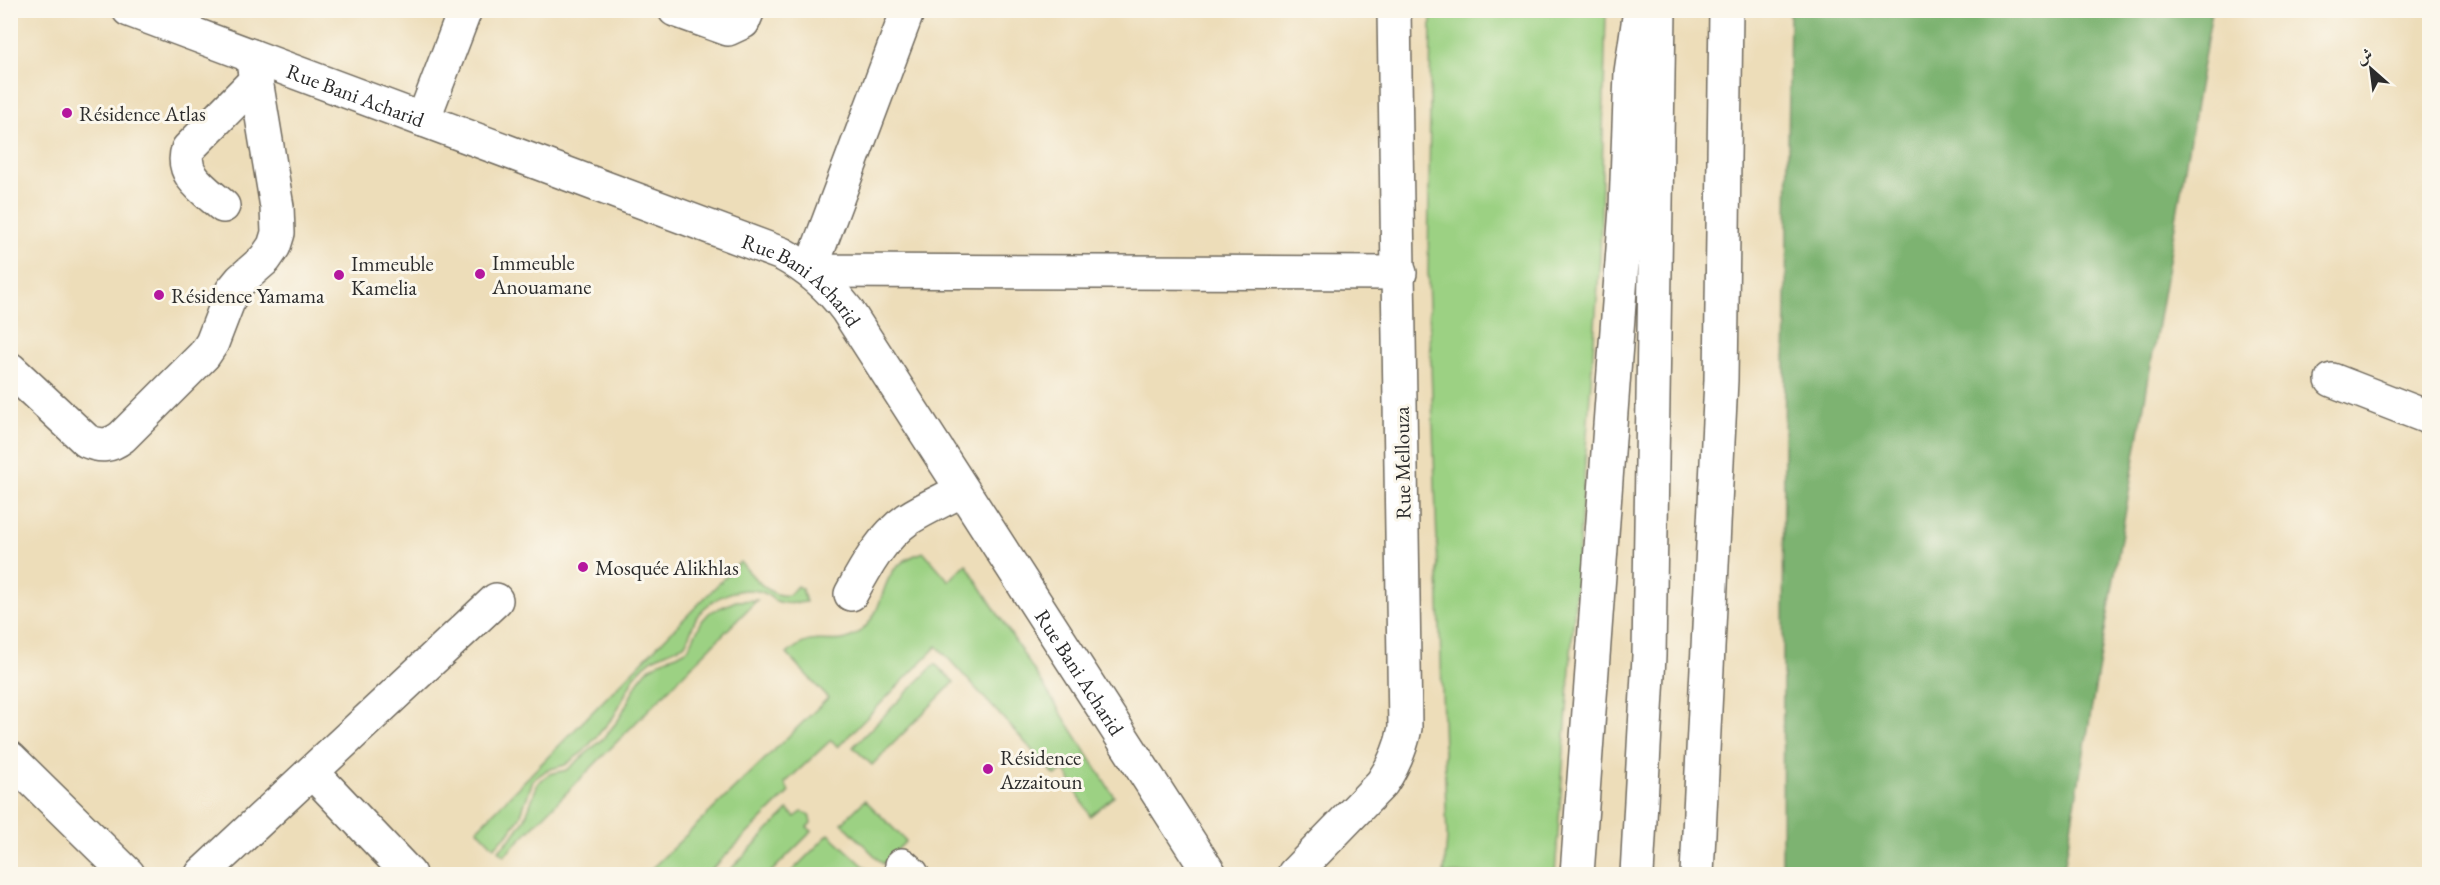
<svg xmlns="http://www.w3.org/2000/svg" width="2440" height="885" font-family="'EB Garamond',Amiri,serif">
  <rect width="100%" height="100%" fill="#fbf7ec"/>
  <filter id="ink" filterUnits="userSpaceOnUse"><feTurbulence type="fractalNoise" baseFrequency=".0167" numOctaves="2"/><feDisplacementMap in="SourceGraphic" scale="12" xChannelSelector="R" yChannelSelector="G"/><feConvolveMatrix kernelMatrix="1 2 1 2 8 2 1 2 1" color-interpolation-filters="sRGB"/></filter>
  <filter id="wash" filterUnits="userSpaceOnUse"><feTurbulence type="fractalNoise" baseFrequency=".008" numOctaves="4" result="noise"/><feDisplacementMap in="SourceGraphic" scale="24" xChannelSelector="R" yChannelSelector="G"/><feGaussianBlur stdDeviation="1.35" result="paint"/><feColorMatrix in="noise" values="0 0 0 0 0 0 0 0 0 0 0 0 0 0 0 0 0 1.4 0 .05"/><feComposite in="paint" operator="in"/></filter>
  <g filter="url(#wash)">
    <rect width="100%" height="100%" fill="#edddb9"/>
    <path fill="#9cd183" stroke="#647e57" stroke-width="1.5" d="M1431,11H1606L1600,257L1555,874H1444L1447,838L1428,278Z
      M924,552L949,581L966,564L1114,796L1090,816L1065,770L1055,775L937,646L838,747L831,740L785,783L789,792L707,874H646L828,698L787,654C818,625 834,655 863,629C892,602 873,567 924,552Z
      M740,562C753,575 769,599 789,595L797,586L802,589L806,602C795,604 784,605 774,600C770,597 767,594 762,592C740,585 712,597 698,615C692,623 691,636 684,645L654,658L644,666L634,677L614,716L584,751L565,765L547,770L533,780L520,817L509,833L494,847L477,829Z
      M757,600L504,856L499,850L513,836L525,819L538,783L549,774L567,770L604,738L619,719L639,680L647,670L665,659L677,655L688,649L702,621L710,612L736,601Z
      M935,664L954,682L872,765L853,747Z
      M865,800L906,841L883,864L842,823Z
      M788,810L795,817L802,812L809,814L811,823L807,827L812,831L769,874H726Z
      M829,834L867,869L862,874H789Z"/>
    <path fill="#7db371" stroke="#546f4e" stroke-width="1.5" d="M1790,11H2212L2063,874H1782L1784,440Z"/>
  </g>
  <g filter="url(#ink)">
    <g fill="none" stroke-linecap="round" stroke-linejoin="round">
      <g stroke="#6f695d" stroke-width="36">
        <g id="minor">
          <path id="s1" d="M129,10L782,254C808,268 829,286 847,310L1210,874"/>
          <path d="M675,10L728,29L743,22L748,10"/>
          <path d="M908,10L810,271L1400,273"/>
          <path d="M423,120L465,10"/>
          <path d="M223,206C206,191 179,175 188,149L256,80"/>
          <path d="M10,369L87,441C101,447 110,446 122,437L204,355L212,343L232,291L241,280L265,259L274,246L278,233L277,207L252,56"/>
          <path d="M2332,380L2430,418"/>
          <path d="M851,594C865,568 882,537 908,519C925,508 944,500 962,490"/>
          <path d="M10,758L128,874"/>
          <path d="M312,772L409,874"/>
          <path d="M902,865L912,874"/>
          <path d="M202,874L496,600"/>
          <path d="M1294,874L1382,783C1394,765 1401,749 1405,728L1394,10"/>
        </g>
      </g>
      <g stroke="#6f695d" stroke-width="36">
        <path id="highway" d="M1577,874L1626,208L1631,72L1640,10
          M1637,874L1649,656L1659,10
          M1697,874L1721,380L1726,10"/>
      </g>
      <use href="#minor" stroke="#fff" stroke-width="33"/>
      <use href="#highway" stroke="#fff" stroke-width="33"/>
    </g>
  </g>
  <g fill="#b5179e" stroke="#fbf7ec" stroke-width="2">
    <circle cx="67" cy="113" r="6"/>
    <circle cx="480" cy="274" r="6"/>
    <circle cx="339" cy="275" r="6"/>
    <circle cx="159" cy="295" r="6"/>
    <circle cx="583" cy="567" r="6"/>
    <circle cx="988" cy="769" r="6"/>
  </g>
  <g text-anchor="middle" dominant-baseline="central" stroke-width="6" stroke-linejoin="round" paint-order="stroke">
    <g font-size="21" fill="#2b2b2b" stroke="#fbf7ec">
      <text stroke="none"><textPath href="#s1" startOffset="242">Rue Bani Acharid</textPath></text>
      <text stroke="none"><textPath href="#s1" startOffset="728">Rue Bani Acharid</textPath></text>
      <text transform="translate(1402 463) rotate(-91)">Rue Mellouza</text>
      <text stroke="none"><textPath href="#s1" startOffset="1214">Rue Bani Acharid</textPath></text>
    </g>
    <g font-size="21" fill="#2b2b2b" stroke="#fbf7ec" text-anchor="start">
      <text x="79" y="113">Résidence Atlas</text>
      <text x="492" y="262">Immeuble<tspan x="492" dy="24">Anouamane</tspan></text>
      <text x="351" y="263">Immeuble<tspan x="351" dy="24">Kamelia</tspan></text>
      <text x="171" y="295">Résidence Yamama</text>
      <text x="595" y="567">Mosquée Alikhlas</text>
      <text x="1000" y="757">Résidence<tspan x="1000" dy="24">Azzaitoun</tspan></text>
    </g>
  </g>
  <rect width="2440" height="885" fill="none" stroke="#fbf7ec" stroke-width="36"/>
  <g transform="translate(2371 69) rotate(332)" stroke="#fbf7ec" stroke-width="4.5" paint-order="stroke">
  <path d="M0-4.5L10 22L0 15L-10 22Z" fill="#2b2b2b"/>
  <text y="-9" font-size="16" font-weight="bold" text-anchor="middle" fill="#2b2b2b">ش</text>
  </g>
</svg>
